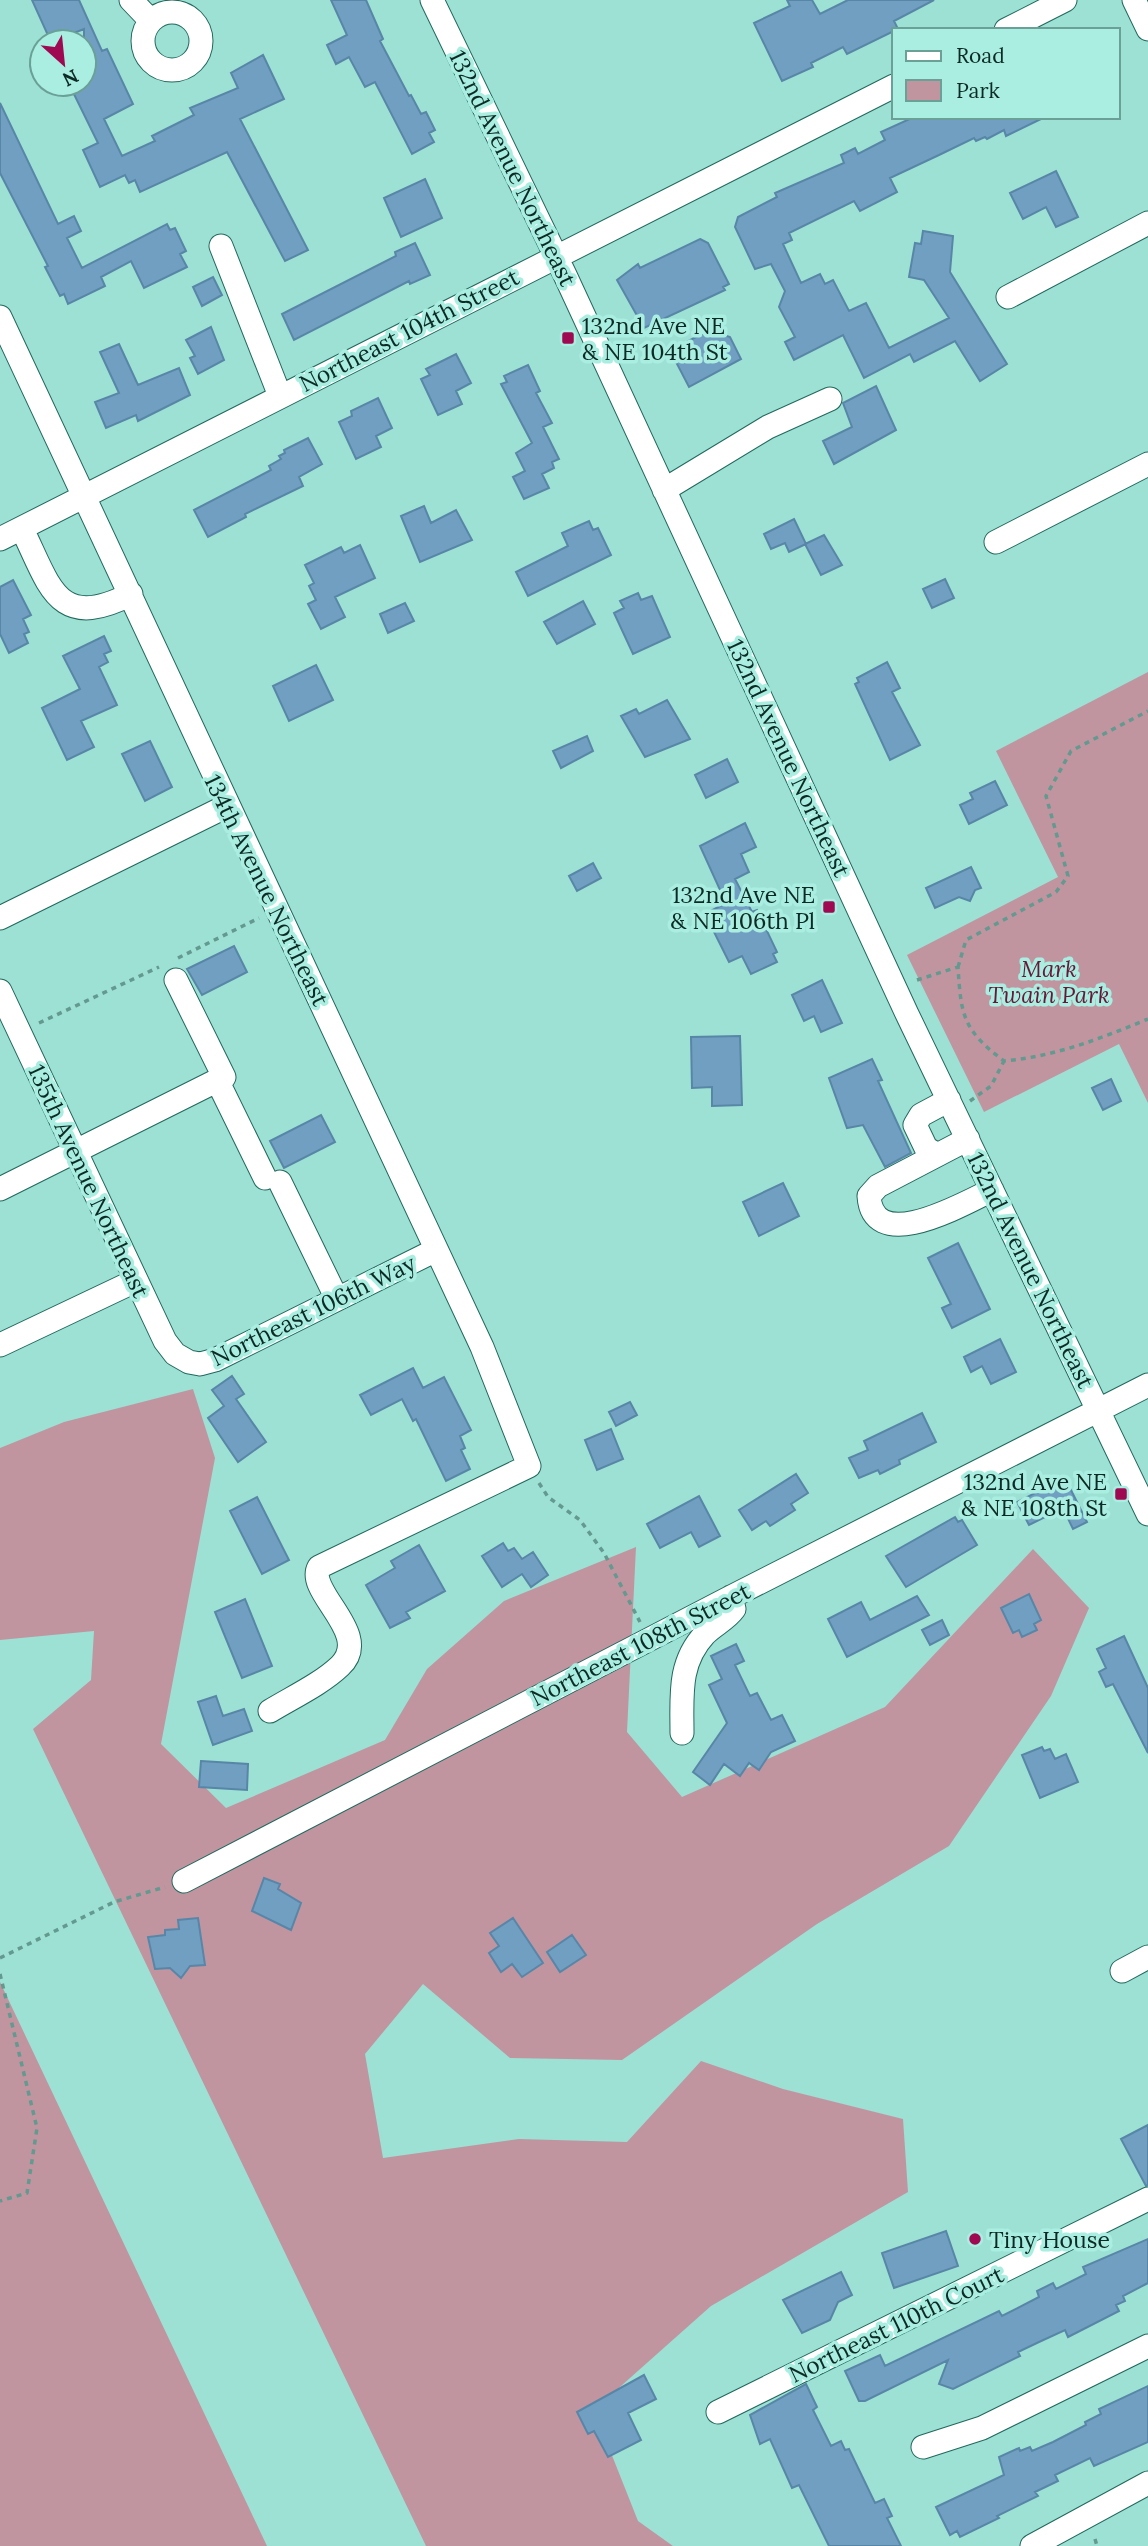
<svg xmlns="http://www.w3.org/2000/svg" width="1148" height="2546" font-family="Lora,serif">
  <rect width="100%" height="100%" fill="#9ce1d4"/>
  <path fill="#c095a0" d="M1148,672V1103L1119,1044L984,1112L907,955L1058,877L996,751Z
    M193,1389L215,1458L161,1744L226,1808L385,1740L427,1669L504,1601L636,1547L627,1732L682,1797L885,1707L1033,1549L1089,1608L1051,1696L949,1846L817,1924L622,2060L510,2058L423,1984L365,2054L383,2158L519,2139L627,2142L701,2061L783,2089L903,2119L908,2192L711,2306L594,2410L638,2521L673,2546H426L33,1729L91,1680L94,1631L0,1640V1448L64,1422Z
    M0,1982L267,2546H0Z"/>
  <path fill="#719fc2" stroke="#5886a7" stroke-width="2" d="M32,0H79L102,51L107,49L133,104L104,119L122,156L155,141L152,136L194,115L190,108L238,88L231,73L263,55L284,99L240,119L308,250L285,261L227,152L140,192L135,180L129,183L125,175L100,187L83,150L98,143L69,84H84V29L51,42Z
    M331,0H366L383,39L380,41L409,96L411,95L421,114L426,112L435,130L429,133L434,142L412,154L375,82L365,87L349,57L336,64L327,45L347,35Z
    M787,0H812L820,14L848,0H934L894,21L898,29L847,54L843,47L811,63L813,67L782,81L754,23L790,6Z
    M0,103L58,224L74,216L81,231L67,238L82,268L167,224L170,230L175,228L186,251L180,254L187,267L144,288L131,261L101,277L105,286L68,304L64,294L60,296L45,267L48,266L0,173Z
    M914,117H1045L1006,136L1004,130L987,139L985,137L976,141L974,138L939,155L890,178L897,192L860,211L854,201L789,233L792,240L783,244L801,283L820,274L825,284L833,280L849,311L866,303L889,348L949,318L924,280L909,277L915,243L921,244L923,231L953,236L950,272L1007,364L980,381L955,341L914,362L910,354L864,378L843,335L794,360L785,342L795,337L779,307L785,291L771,264L755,269L735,227L738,217L777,197L775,193L844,163L841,155L855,148L858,154L885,140L881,132Z
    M1056,171L1078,217L1056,227L1046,207L1023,219L1010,193Z
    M425,179L442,218L401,237L384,198Z
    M700,239L708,243L729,284L723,287L725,290L644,328L617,280L638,264L640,268Z
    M415,243L430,275L410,284L409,281L294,340L282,314L396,256L395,252Z
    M213,277L222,295L202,306L193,287Z
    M211,327L224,360L198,374L190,358L195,356L186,340Z
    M709,330L730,337L741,359L689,387L675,360L682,357L677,347Z
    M119,344L138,385L179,368L190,395L138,421L136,415L106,428L95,402L119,393L100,352Z
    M456,354L471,383L456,391L462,404L438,415L421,379L430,375L426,369Z
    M528,365L540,391L536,393L552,423L543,427L559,459L552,462L554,468L542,474L549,488L524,499L513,477L525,471L516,453L532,443L501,384L507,382L504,376Z
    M876,386L896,430L834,464L823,441L852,427L843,403Z
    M378,398L392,428L376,436L381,447L356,459L339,422L352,416L351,411Z
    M308,438L322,464L299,477L303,486L245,514L246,517L208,537L194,510L271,470L269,466L281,459L279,456L285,453L284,450Z
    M424,506L431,523L456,510L472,540L420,562L401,516Z
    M794,519L806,544L789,552L785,543L771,549L764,534Z
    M589,521L593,530L598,528L611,555L528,596L516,572L568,546L562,533Z
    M824,535L842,565L821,575L805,544Z
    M360,545L375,578L335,597L345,617L321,629L308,604L316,600L309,586L314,583L305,565L341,547L344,553Z
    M945,579L954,598L932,608L923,589Z
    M13,580L31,615L23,619L29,632L24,634L28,643L9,653L0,634V587Z
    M638,593L641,600L652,596L670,637L633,654L614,613L624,608L620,601Z
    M583,601L595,624L557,644L544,622Z
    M405,603L414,621L388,633L380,614Z
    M104,636L111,651L104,654L108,662L99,667L117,705L81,721L94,747L67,760L42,708L80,689L63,656Z
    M887,662L900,688L892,692L920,745L890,760L855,684L859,682L857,678Z
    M316,665L333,700L289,721L273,686Z
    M667,700L690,739L645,757L621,716L636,709L639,714Z
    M587,736L593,751L561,768L553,751Z
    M150,741L172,787L145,801L122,754Z
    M727,759L738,782L706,798L695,775Z
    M995,781L1007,805L969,824L960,805L973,799L970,793Z
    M745,823L756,847L741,854L749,872L735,879L752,912L757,910L777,952L773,954L777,962L751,974L742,956L729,962L705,914L726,903L700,846Z
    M593,863L601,878L577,891L569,876Z
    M971,867L981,888L975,890L970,901L959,897L935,908L926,888Z
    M234,946L247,972L202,995L187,969Z
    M822,980L842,1023L821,1032L814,1016L804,1021L792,995Z
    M740,1036L742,1105L712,1106V1087L692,1088L691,1037Z
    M872,1059L882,1080L878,1081L911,1153L885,1167L863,1125L847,1128L829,1078Z
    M1111,1079L1121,1101L1103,1110L1092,1088Z
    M321,1115L335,1142L284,1168L270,1141Z
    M783,1183L799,1216L759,1236L743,1202Z
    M958,1243L990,1309L952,1328L942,1308L951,1304L928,1258Z
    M1000,1339L1016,1372L991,1384L982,1366L971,1372L964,1357Z
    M413,1368L423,1388L444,1377L471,1430L460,1436L465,1448L461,1450L470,1469L446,1481L416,1419L413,1421L402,1399L371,1415L360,1395Z
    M232,1376L244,1394L236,1399L266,1442L238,1462L208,1418L224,1406L212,1390Z
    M630,1402L637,1415L616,1426L609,1412Z
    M922,1413L936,1442L899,1460L900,1464L880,1474L878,1470L859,1478L849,1458L868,1450L864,1441Z
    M611,1429L623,1459L597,1470L585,1440Z
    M796,1474L808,1493L791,1504L795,1510L770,1526L766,1521L752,1530L739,1510Z
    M1065,1478L1087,1522L1073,1529L1063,1508L1029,1525L1017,1502Z
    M699,1496L720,1536L699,1547L691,1532L660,1548L647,1524Z
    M257,1497L289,1560L262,1574L230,1511Z
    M955,1517L958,1522L962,1520L977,1545L906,1587L886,1556Z
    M503,1543L508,1551L514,1548L522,1559L533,1552L548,1575L531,1587L522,1574L502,1587L482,1556Z
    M419,1545L445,1591L406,1612L410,1618L390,1628L366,1585L395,1568L391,1561Z
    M1029,1594L1041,1620L1034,1624L1037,1630L1022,1637L1019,1630L1013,1633L1001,1608Z
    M917,1596L929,1615L847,1657L828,1619L861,1602L870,1620Z
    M245,1599L272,1666L242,1678L215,1612Z
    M942,1620L949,1635L930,1645L922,1630Z
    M1124,1636L1148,1688V1753L1113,1684L1106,1687L1099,1672L1106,1668L1097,1649Z
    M736,1644L744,1661L735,1665L750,1696L757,1693L771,1720L782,1715L795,1741L771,1752L759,1770L749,1763L740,1776L724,1764L710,1785L693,1772L727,1723L709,1685L722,1679L711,1656Z
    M216,1696L223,1716L244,1709L252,1731L213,1745L198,1702Z
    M1042,1747L1044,1751L1050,1749L1055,1759L1066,1754L1078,1782L1040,1798L1022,1755Z
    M201,1761L248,1764L247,1790L199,1787Z
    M264,1878L280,1884L278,1889L301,1903L291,1930L252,1911Z
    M198,1918L205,1965L190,1966L181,1978L170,1968L155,1969L148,1937L165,1935V1930L179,1929L178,1920Z
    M513,1918L543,1963L522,1977L512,1964L501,1972L489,1953L499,1946L490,1933Z
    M572,1935L586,1955L560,1972L547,1952Z
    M1148,2125V2185L1146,2186L1121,2139Z
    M946,2231L958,2266L894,2288L882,2253Z
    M1148,2239V2283L1123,2296L1125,2301L1116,2305L1119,2311L1068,2337L1065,2330L1039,2342L1018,2352L1020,2356L953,2389L939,2384L948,2360L865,2401H859L845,2371L880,2355L885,2366L999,2311L1002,2316L1039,2297L1037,2291L1053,2283L1056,2289L1086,2274L1083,2267Z
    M841,2272L852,2295L838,2302L830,2320L802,2333L783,2300Z
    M644,2375L656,2399L628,2413L641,2440L608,2457L594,2431L588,2434L577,2412Z
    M806,2384L817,2407L813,2410L831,2446L841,2441L845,2450L849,2449L875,2503L884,2499L892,2516L887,2518L901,2546H829L799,2485L792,2488L770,2439L760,2444L750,2415Z
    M1148,2386V2442L1094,2466L1090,2458L1055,2475L1058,2481L1035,2492L1038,2496L997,2516L999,2518L960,2537L957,2531L950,2535L936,2507L1004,2475L999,2457L1019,2448L1020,2451L1030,2447L1032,2451L1053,2442L1086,2425L1085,2422L1101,2414L1099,2409Z"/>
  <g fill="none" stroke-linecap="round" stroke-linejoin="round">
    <g stroke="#21685d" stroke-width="25">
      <path id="minor" d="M131,0L151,21
        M432,0L565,275L907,1014L1148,1514
        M1134,0L1148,29
        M143 41a29 29 0 1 1 58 0a29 29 0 1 1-58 0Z
        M1006,30L1065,0
        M221,246L280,396
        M1008,297L1148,223
        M0,317L482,1347L529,1466L319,1567C305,1592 374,1634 340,1666C321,1684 293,1697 270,1711
        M664,490L768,427L830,399
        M22,529C50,586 57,632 131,594
        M0,539L894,86
        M996,542L1148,464
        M0,918L227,806
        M0,991L165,1341L175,1354L189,1362L200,1364L215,1360L436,1250
        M217,1080L265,1178
        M968,1139L878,1186L869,1196C873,1256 963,1204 992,1190
        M936,1154L926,1148L915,1125L921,1115L949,1100
        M280,1182L337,1299
        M0,1189L224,1077L176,980
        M0,1345L135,1281
        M682,1733C682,1695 678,1663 705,1634C715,1624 726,1620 734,1609L731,1597
        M184,1881L731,1597L1148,1385
        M1122,1971L1148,1957
        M718,2412L1148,2199
        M923,2447L982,2428L1148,2346
        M1032,2546L1148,2483"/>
    </g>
    <path stroke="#64998f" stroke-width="3.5" stroke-dasharray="5 5" stroke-linecap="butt" d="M178,958L259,918
      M958,967L966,940L1056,892L1068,876L1046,796L1071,751L1148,711
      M917,980L958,967C961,1016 963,1030 1004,1061C1057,1056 1099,1039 1148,1019
      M39,1023L159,967
      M970,1101L991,1086L1004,1061
      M539,1483L548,1497L580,1520L604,1553L640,1622
      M0,1958L114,1902L165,1887
      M0,1974L37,2128L27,2193L0,2201
      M1095,2539L1097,2546"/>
    <use href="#minor" stroke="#fff" stroke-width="23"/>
  </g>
  <g fill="#9f0951" stroke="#a9eee1" stroke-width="2.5">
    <rect x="561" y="331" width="14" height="14" rx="3.5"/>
    <rect x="822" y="900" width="14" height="14" rx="3.5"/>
    <rect x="1114" y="1487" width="14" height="14" rx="3.5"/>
    <circle cx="975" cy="2239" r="7"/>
  </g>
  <g text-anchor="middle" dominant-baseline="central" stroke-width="7" stroke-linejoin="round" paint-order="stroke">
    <g font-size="23" fill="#0d2a25" stroke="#a9eee1">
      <text transform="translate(513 168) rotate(64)">132nd Avenue Northeast</text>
      <text transform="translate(409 330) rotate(-27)">Northeast 104th Street</text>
      <text transform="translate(789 758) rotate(65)">132nd Avenue Northeast</text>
      <text transform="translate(267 890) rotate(64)">134th Avenue Northeast</text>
      <text transform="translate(89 1181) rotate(65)">135th Avenue Northeast</text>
      <text transform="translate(1031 1270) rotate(64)">132nd Avenue Northeast</text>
      <text transform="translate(313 1310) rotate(-26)">Northeast 106th Way</text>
      <text transform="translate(640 1644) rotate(-27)">Northeast 108th Street</text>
      <text transform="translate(896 2324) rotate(-26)">Northeast 110th Court</text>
    </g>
    <g font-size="23" fill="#0d2a25" stroke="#a9eee1" text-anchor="start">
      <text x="582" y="325">132nd Ave NE<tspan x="582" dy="26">&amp; NE 104th St</tspan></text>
      <text x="815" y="894" text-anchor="end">132nd Ave NE<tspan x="815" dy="26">&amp; NE 106th Pl</tspan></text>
      <text x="1107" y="1481" text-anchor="end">132nd Ave NE<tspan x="1107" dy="26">&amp; NE 108th St</tspan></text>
      <text x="989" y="2239">Tiny House</text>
    </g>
    <g font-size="23" font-style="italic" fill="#681737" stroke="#a9eee1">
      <text x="1049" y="968">Mark<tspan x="1049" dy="26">Twain Park</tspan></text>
    </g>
  </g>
  <rect x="892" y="28" width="228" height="91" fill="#a9eee1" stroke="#6ba096" stroke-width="2"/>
  <rect x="906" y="51" width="35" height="10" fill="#ffffff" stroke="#6ba096" stroke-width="2"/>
  <text x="956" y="63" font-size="21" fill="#0d2a25">Road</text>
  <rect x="906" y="80" width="35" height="21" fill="#c095a0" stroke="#6ba096" stroke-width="2"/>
  <text x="956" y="98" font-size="21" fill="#0d2a25">Park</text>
  <g transform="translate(63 63) rotate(153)"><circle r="33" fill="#a9eee1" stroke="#6ba096" stroke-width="2"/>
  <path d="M0-5L12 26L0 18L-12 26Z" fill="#9f0951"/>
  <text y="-10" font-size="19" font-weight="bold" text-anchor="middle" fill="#0d2a25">N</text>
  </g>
</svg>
